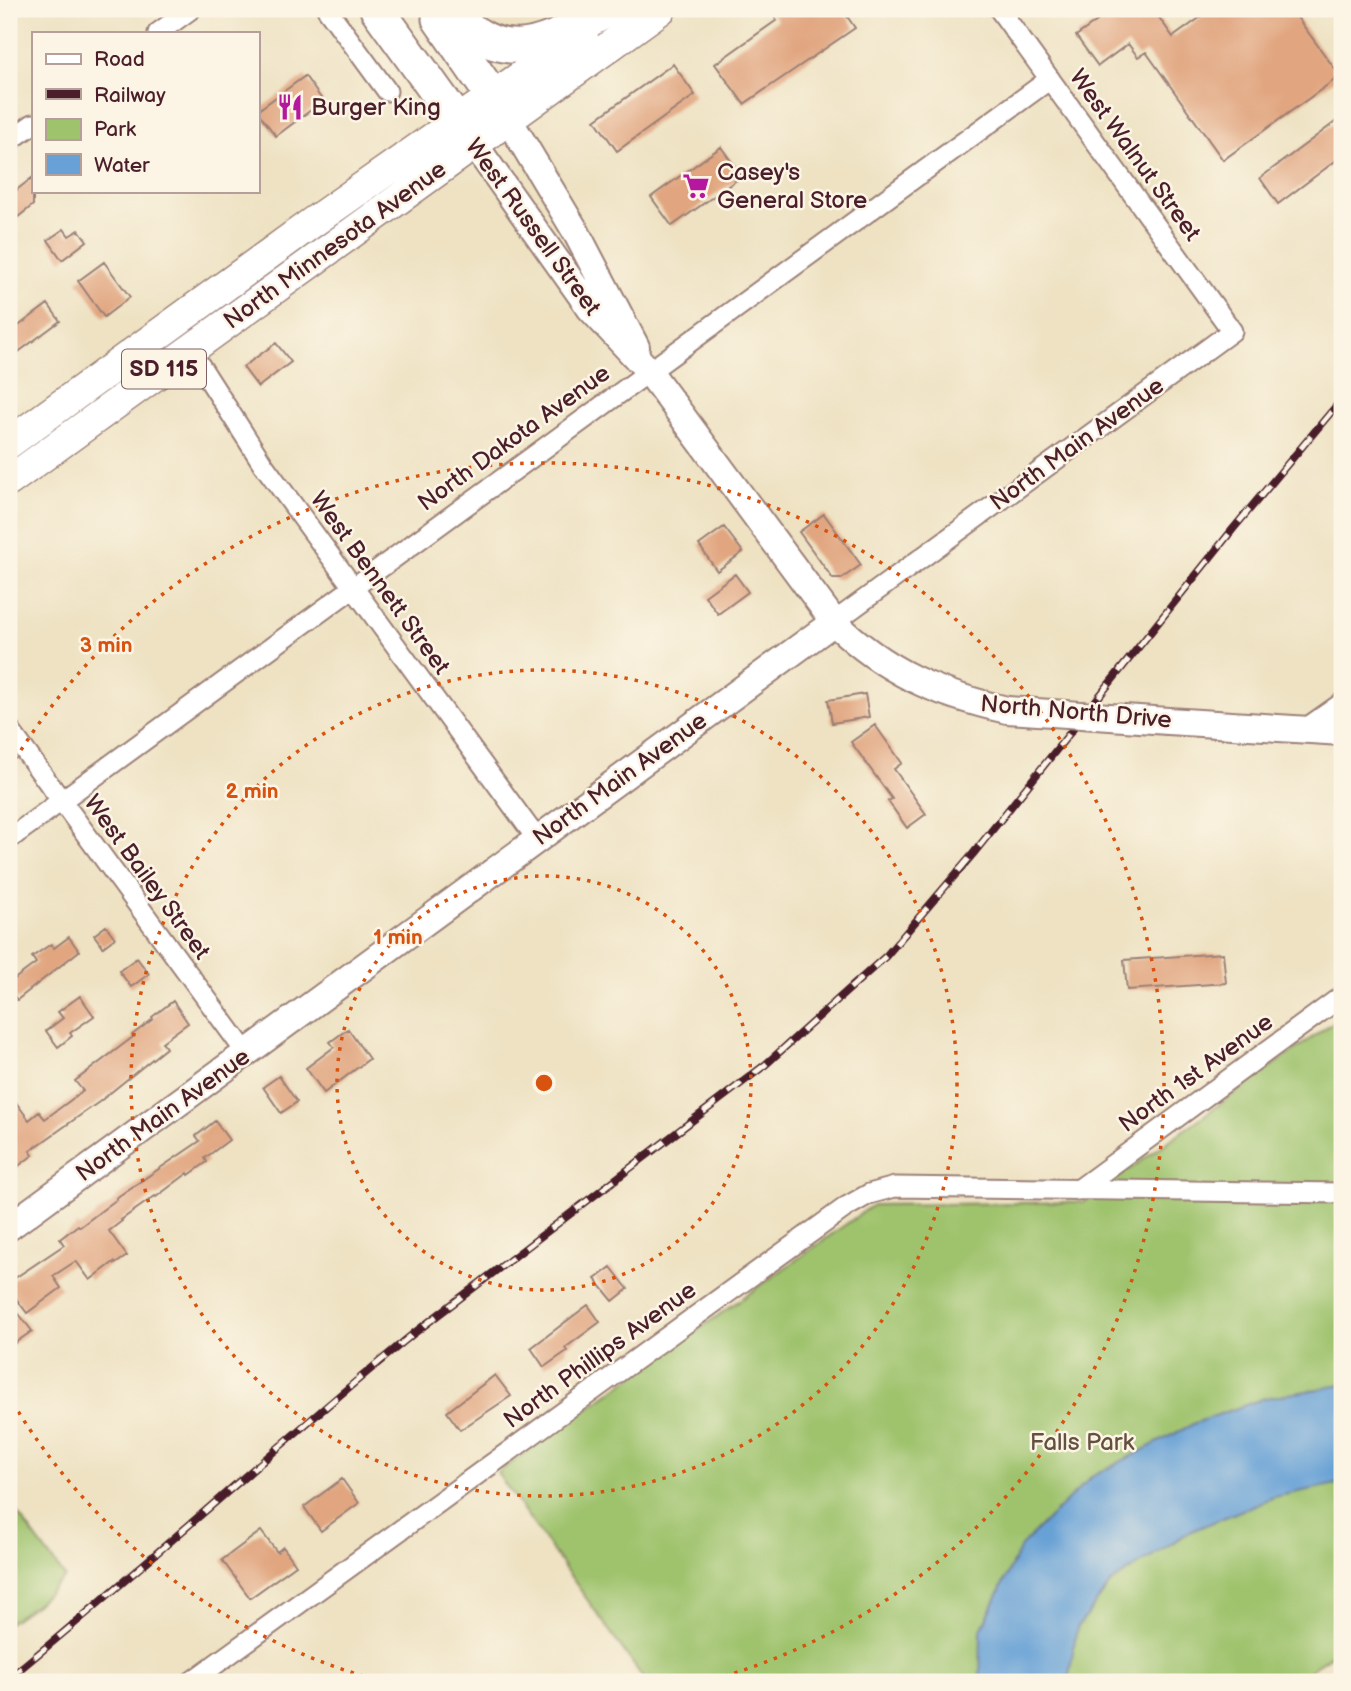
<svg xmlns="http://www.w3.org/2000/svg" width="1351" height="1691" font-family="'Balsamiq Sans',sans-serif">
  <rect width="100%" height="100%" fill="#fcf5e5"/>
  <filter id="ink" filterUnits="userSpaceOnUse"><feTurbulence type="fractalNoise" baseFrequency=".0143" numOctaves="2"/><feDisplacementMap in="SourceGraphic" scale="14" xChannelSelector="R" yChannelSelector="G"/><feConvolveMatrix kernelMatrix="1 2 1 2 8 2 1 2 1" color-interpolation-filters="sRGB"/></filter>
  <filter id="wash" filterUnits="userSpaceOnUse"><feTurbulence type="fractalNoise" baseFrequency=".00686" numOctaves="4" result="noise"/><feDisplacementMap in="SourceGraphic" scale="28" xChannelSelector="R" yChannelSelector="G"/><feGaussianBlur stdDeviation="1.57" result="paint"/><feColorMatrix in="noise" values="0 0 0 0 0 0 0 0 0 0 0 0 0 0 0 0 0 1.4 0 .05"/><feComposite in="paint" operator="in"/></filter>
  <g filter="url(#wash)">
    <rect width="100%" height="100%" fill="#eee2c3"/>
    <path fill="#9fc36d" stroke="#74714c" stroke-width="2" d="M1342,1016V1648L1319,1663L1297,1682H646L497,1473L873,1205L1084,1202Z
      M9,1502L65,1577L36,1604L9,1623Z"/>
    <path fill="#67a1d6" stroke="#586080" stroke-width="2" d="M1342,1385V1483L1274,1497L1189,1532L1111,1583L1077,1628L1068,1682H980L981,1630L1021,1546L1091,1477L1195,1423L1265,1398Z"/>
    <g id="blocks">
      <path fill="#e1a680" d="M769,9H842L855,28L744,104L715,64L777,20Z
        M1114,9H1153L1173,37L1212,9H1291L1340,76L1223,160L1146,52L1138,57L1128,44L1098,66L1076,36Z
        M673,64L695,95L617,151L595,120Z
        M305,76L323,101L276,136L257,111Z
        M1342,117V156L1278,204L1260,178Z
        M721,147L742,176L672,226L651,197Z
        M33,177V205L18,217L9,205V196Z
        M64,229L69,236L79,230L87,241L62,260L48,240Z
        M104,262L130,297L104,317L78,281Z
        M48,304L60,321L9,359V333Z
        M276,343L291,362L258,387L243,367Z
        M824,514L861,565L841,579H833L799,532Z
        M724,527L743,552L717,571L699,545Z
        M735,574L748,592L718,614L705,596Z
        M865,694L869,717L832,723L828,700Z
        M875,725L902,763L894,769L926,814L907,828L888,801L892,799L851,742Z
        M106,926L115,938L103,947L94,935Z
        M69,937L79,951L17,1000L9,989V983L36,963L32,957L51,944L54,948Z
        M1223,953L1226,983L1127,990L1124,960Z
        M137,958L149,974L131,987L119,971Z
        M80,996L94,1016L70,1033L72,1036L58,1047L46,1031L63,1018L58,1012Z
        M173,1001L188,1023L162,1042L166,1048L99,1102L30,1151L33,1155L9,1173V1093L29,1120L39,1112L45,1119L83,1091L75,1081L133,1037L132,1035L153,1019L152,1017Z
        M348,1029L369,1059L324,1093L306,1068L334,1047L330,1042Z
        M279,1076L297,1102L281,1113L263,1087Z
        M215,1121L229,1140L205,1158L207,1162L189,1175L188,1173L156,1197L155,1196L121,1220L122,1221L109,1231L127,1256L115,1264L114,1262L90,1280L76,1261L53,1276L61,1288L27,1313L9,1289V1282L64,1245L60,1239L78,1225L80,1227L117,1199L116,1198L200,1141L196,1136Z
        M611,1267L628,1289L613,1301L595,1279Z
        M588,1305L600,1322L565,1348L567,1351L544,1367L531,1348Z
        M19,1314L32,1331L9,1347V1321Z
        M495,1375L511,1396L460,1430L447,1412Z
        M342,1479L359,1503L321,1531L304,1507Z
        M261,1531L277,1552L283,1547L296,1565L250,1598L222,1560Z"/>
    </g>
  </g>
  <g filter="url(#ink)">
    <use href="#blocks" fill-opacity="0" stroke="#9c8077" stroke-width="2"/>
    <g fill="none" stroke-linecap="round" stroke-linejoin="round">
      <g stroke="#9c8077" stroke-width="23">
        <path id="street" d="M327,9L387,91
          M158,33L191,9
          M9,141L33,124
          M190,350L263,464L537,839
          M834,622L1232,331L999,9
          M9,729L247,1054
          M1305,729L1342,703
          M9,839L1050,79
          M1078,1190L1342,996
          M191,1682L846,1207L869,1194L895,1187L1342,1193"/>
      </g>
      <g stroke="#9c8077" stroke-width="30">
        <path id="secondary" d="M509,120L576,232L636,347
          M474,144L590,308L648,370L834,622C885,672 937,694 1007,710
          M1168,721L1342,732
          M9,1227L834,622"/>
      </g>
      <g stroke="#9c8077" stroke-width="33">
        <path id="primary" d="M9,443L313,222L583,33
          M9,481L661,9"/>
      </g>
      <g stroke="#9c8077" stroke-width="37">
        <path id="highway" d="M377,9L474,144
          M447,9C508,73 545,42 611,9
          M439,19L509,120"/>
      </g>
      <use href="#street" stroke="#fff" stroke-width="19"/>
      <use href="#secondary" stroke="#fff" stroke-width="26"/>
      <use href="#primary" stroke="#fff" stroke-width="30"/>
      <use href="#highway" stroke="#fff" stroke-width="33"/>
      <g stroke="#4a1f2b" stroke-width="8">
        <path id="rail" d="M9,1678C146,1566 276,1446 413,1334L765,1065L886,956L973,854L1233,529L1342,399"/>
      </g>
      <use href="#rail" stroke="#fcf5e5" stroke-width="5" stroke-dasharray="16" stroke-linecap="butt"/>
      <g stroke="#9c8077" stroke-width="30" stroke-linecap="butt">
        <path id="secondary-bridge" d="M1007,710L1168,721"/>
      </g>
      <use href="#secondary-bridge" stroke="#fff" stroke-width="26"/>
    </g>
  </g>
  <g fill="none" stroke="#d8530f" stroke-width="3.5" stroke-dasharray="3.5 7">
    <circle cx="544" cy="1083" r="207"/>
    <circle cx="544" cy="1083" r="413"/>
    <path d="M384 1682A620 620 0 0 1 10 1398M10 768A620 620 0 1 1 704 1682"/>
  </g>
  <defs>
    <g id="restaurant-bare" transform="scale(2.1)"><path d="M-5-6h1v4h1v-4h1v4h1v-4h1v5L-1.5 .5V6h-2V.5L-5-1ZM5-6V6H3V1.5H1.5Q1.5-4 5-6Z" fill="#b5179e" stroke="#fcf5e5" stroke-width="2.5" paint-order="stroke"/></g>
    <g id="supermarket-bare" transform="scale(2.1)"><path d="M-6-5.5h2.5l.6 2H6L4.5 2H-2.5L-4.4-4H-6ZM-1.5 3.2a1.3 1.3 0 1 0 .1 0ZM3 3.2a1.3 1.3 0 1 0 .1 0Z" fill="#b5179e" stroke="#fcf5e5" stroke-width="2.5" paint-order="stroke"/></g>
  </defs>
  <g fill-rule="evenodd">
    <use href="#restaurant-bare" x="290" y="107"/>
    <use href="#supermarket-bare" x="696" y="186"/>
  </g>
  <g text-anchor="middle" dominant-baseline="central" stroke-width="5" stroke-linejoin="round" paint-order="stroke">
    <rect fill="#fcf5e5" stroke="#7f5f63" stroke-width="2" x="122" y="349.5" width="84" height="39" rx="5"/>
    <g font-size="23" font-weight="bold" fill="#4a1f2b">
      <text x="164" y="369">SD 115</text>
    </g>
    <g font-size="24" fill="#4a1f2b" stroke="#fcf5e5" text-anchor="start">
      <text x="311" y="107">Burger King</text>
      <text x="717" y="172">Casey's<tspan x="717" dy="28">General Store</tspan></text>
    </g>
    <g font-size="24" fill="#4a1f2b" stroke="#fcf5e5">
      <text transform="translate(1135 155) rotate(54)">West Walnut Street</text>
      <text transform="translate(533 227) rotate(54)">West Russell Street</text>
      <text transform="translate(335 245) rotate(-36)">North Minnesota Avenue</text>
      <text transform="translate(514 438) rotate(-36)">North Dakota Avenue</text>
      <text transform="translate(1077 444) rotate(-36)">North Main Avenue</text>
      <text transform="translate(380 583) rotate(54)">West Bennett Street</text>
      <text transform="translate(1076 712) rotate(5)">North North Drive</text>
      <text transform="translate(620 779) rotate(-36)">North Main Avenue</text>
      <text transform="translate(147 877) rotate(54)">West Bailey Street</text>
      <text transform="translate(1196 1073) rotate(-36)">North 1st Avenue</text>
      <text transform="translate(163 1115) rotate(-36)">North Main Avenue</text>
      <text transform="translate(600 1355) rotate(-36)">North Phillips Avenue</text>
    </g>
    <g font-size="24" fill="#64503f" stroke="#fcf5e5">
      <text x="1082" y="1442">Falls Park</text>
    </g>
  </g>
  <circle cx="544" cy="1083" r="10" fill="#d8530f" stroke="#fcf5e5" stroke-width="3.5"/>
  <g font-size="21" text-anchor="middle" font-weight="bold" fill="#d8530f" stroke="#fcf5e5" stroke-width="5" stroke-linejoin="round" paint-order="stroke">
    <text x="106" y="652">3 min</text>
    <text x="252" y="798">2 min</text>
    <text x="398" y="944">1 min</text>
  </g>
  <rect width="1351" height="1691" fill="none" stroke="#fcf5e5" stroke-width="35"/>
  <rect x="32" y="32" width="228" height="161" fill="#fcf5e5" stroke="#b59f9b" stroke-width="2"/>
  <rect x="46" y="54" width="35" height="10" fill="#ffffff" stroke="#b59f9b" stroke-width="2"/>
  <text x="94" y="66" font-size="21" fill="#4a1f2b">Road</text>
  <rect x="46" y="89" width="35" height="10" fill="#4a1f2b" stroke="#b59f9b" stroke-width="2"/>
  <text x="94" y="102" font-size="21" fill="#4a1f2b">Railway</text>
  <rect x="46" y="119" width="35" height="21" fill="#9fc36d" stroke="#b59f9b" stroke-width="2"/>
  <text x="94" y="136" font-size="21" fill="#4a1f2b">Park</text>
  <rect x="46" y="154" width="35" height="21" fill="#67a1d6" stroke="#b59f9b" stroke-width="2"/>
  <text x="94" y="172" font-size="21" fill="#4a1f2b">Water</text>
</svg>
